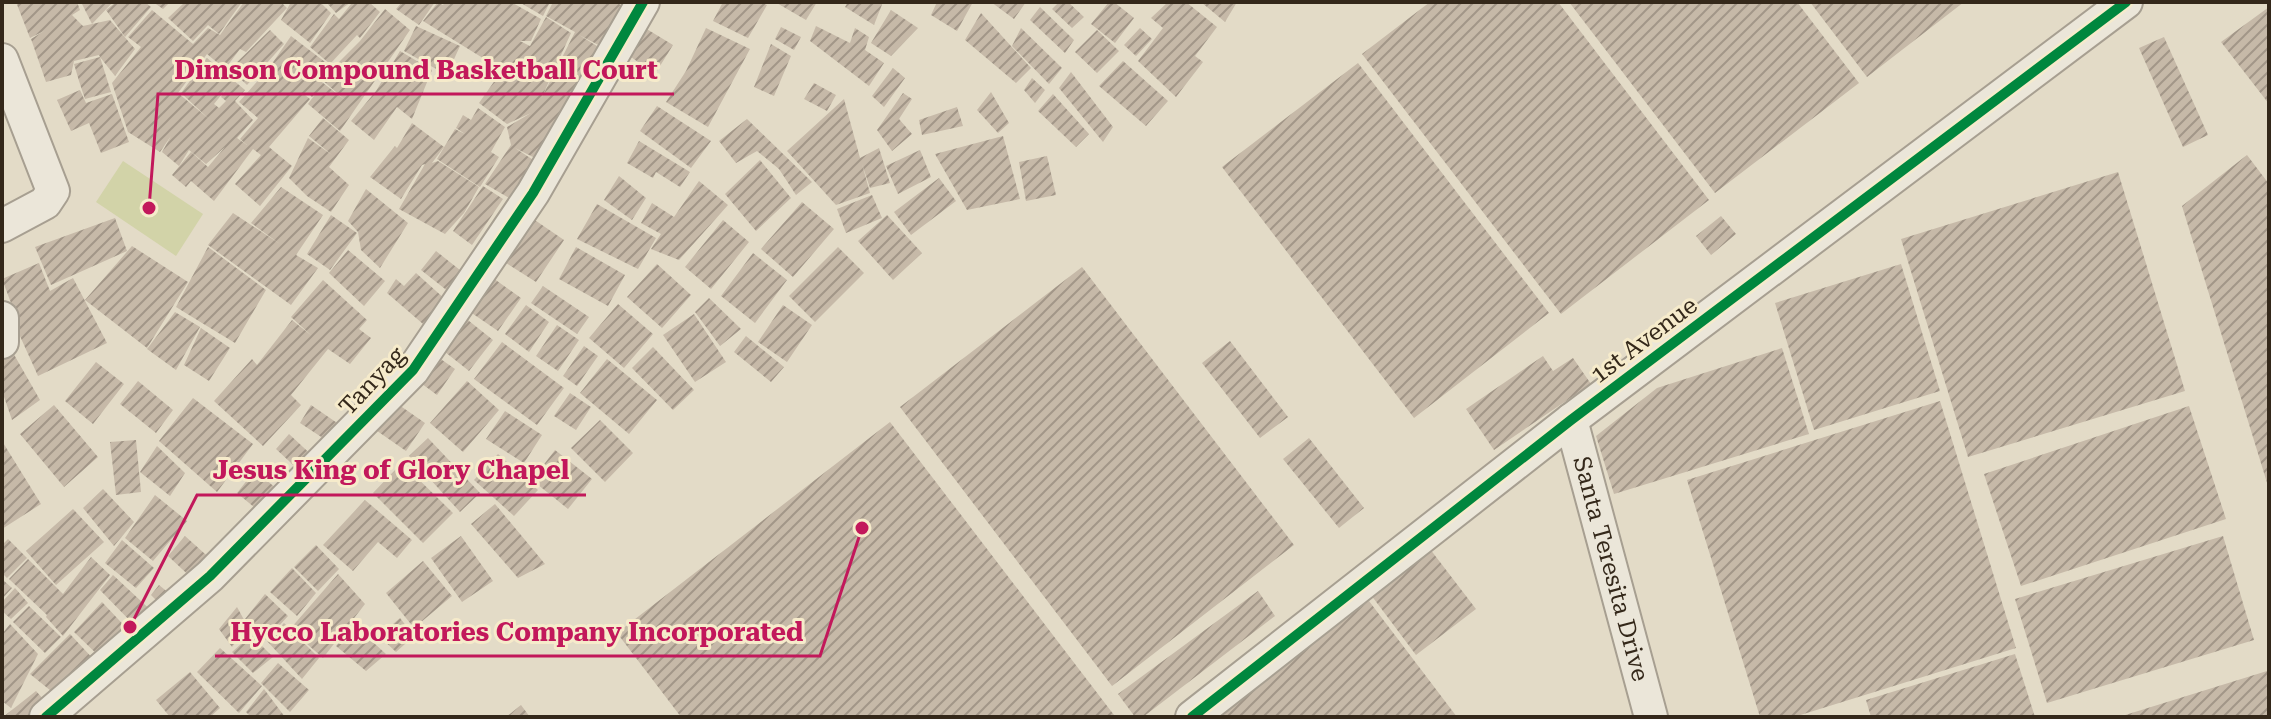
<svg xmlns="http://www.w3.org/2000/svg" width="2271" height="719" font-family="'Roboto Serif',serif">
  <defs>
    <pattern id="building-hatch" width="6" height="6" patternUnits="userSpaceOnUse" patternTransform="scale(2)"><rect width="6" height="6" fill="#c6b9a8"/><path d="M-1 1l2-2M0 6l6-6M5 7l2-2" fill="none" stroke="#a29688"/></pattern>
  </defs>
  <rect width="100%" height="100%" fill="#e3dbc7"/>
  <path fill="#d2d3a8" d="M123,161L203,214L176,256L96,202Z"/>
  <path fill="url(#building-hatch)" fill-rule="evenodd" d="M16,2H77L80,10L72,15L83,26L110,20L135,49L115,76L100,57L111,92L85,99L79,81L74,64L100,57L99,55L74,61L71,75L46,82L31,39L44,31L30,38Z
    M81,2H113L92,24Z
    M116,2H145L151,7L125,37L106,10Z
    M153,2H170L163,9Z
    M185,2H242L219,34L208,25L193,41L168,18Z
    M244,2H281L287,8L246,52L240,49L225,69L207,54L178,93L209,119L181,93L207,58L245,90L235,101L253,120L237,138L247,145L240,139L258,118L239,102L269,68L291,36L329,65L318,79L345,100L320,78L333,64L335,66L360,41L385,9L410,30L340,131L308,104L316,93L312,97L307,93L305,95L310,99L269,147L292,166L260,206L235,184L261,155L253,149L214,201L191,181L186,187L172,175L191,152L208,167L225,147L206,164L189,150L179,166L162,152L171,136L160,152L128,132L112,83L141,47L128,37L152,10L193,44L208,28L220,35ZM226,89L221,97L226,101L219,108L214,104Z
    M291,2H320L331,13L310,43L281,20Z
    M326,2H351L336,13Z
    M358,2H369L380,12L360,38L357,35L330,64L310,47L334,14L339,19L351,4Z
    M402,2H435L419,25L396,9Z
    M438,2L443,5L445,2H511L541,19L531,41H520L530,46L546,17L571,33L541,99L575,32L546,16L553,2H616L630,11L610,51L579,35L610,54L545,163L515,148L544,167L521,205L485,184L511,145L507,127L531,113L507,124L479,103L498,76L514,80L511,64L507,73L423,21Z
    M519,2H550L543,16Z
    M723,2H760L767,5L748,38L713,21Z
    M775,2H817L806,20Z
    M848,2H883L874,25L845,7Z
    M937,2H973L957,31L931,15Z
    M991,2H1026L1014,19Z
    M1059,2H1068L1084,17L1072,28L1052,9Z
    M1109,2H1114L1134,18L1115,43L1091,24Z
    M1168,2H1186L1217,27L1195,56L1203,62L1176,97L1138,61L1163,28L1151,18Z
    M1201,2H1237L1225,22Z
    M1430,2H1558L1709,200L1561,314L1362,54Z
    M1569,2H1797L1859,83L1715,193Z
    M1810,2H1964L1867,77Z
    M1040,7L1074,40L1065,53L1030,20Z
    M2269,7V104L2221,42Z
    M891,10L918,28L891,56L871,43Z
    M981,13L1031,68L1016,83L965,40Z
    M416,26L460,46L450,68L441,64L438,70L404,51Z
    M816,26L850,43L855,28L869,37L865,50L884,63L869,86L810,41Z
    M781,27L801,37L794,50L775,39Z
    M645,28L673,45L655,74L631,57Z
    M706,28L750,49L708,127L666,102L686,71Z
    M1021,28L1062,68L1049,84L1012,46Z
    M1140,28L1152,39L1136,56L1124,45Z
    M270,30L284,44L247,85L230,69Z
    M1097,30L1119,51L1097,73L1075,52Z
    M2164,37L2208,135L2183,147L2139,48Z
    M771,44L791,56L774,96L754,87Z
    M400,51L432,70L412,119L397,107L374,140L351,121L376,91Z
    M1123,61L1168,101L1146,126L1099,86Z
    M1358,63L1549,313L1414,418L1222,167Z
    M893,68L905,78L884,107L872,96Z
    M1071,72L1113,127L1103,142L1059,88Z
    M1032,78L1045,90L1035,103L1024,90Z
    M814,83L836,95L827,111L804,99Z
    M80,90L86,103L112,94L129,142L101,153L89,123L71,131L57,100Z
    M991,92L1009,123L998,133L977,110Z
    M903,93L912,99L899,119L912,134L892,151L877,130Z
    M1053,94L1089,134L1076,147L1038,111Z
    M844,99L860,158L879,148L890,183L870,188L862,164L870,193L836,205L787,151Z
    M657,106L711,141L691,168L640,131Z
    M957,107L963,126L922,135L919,120Z
    M478,108L505,127L491,152L499,157L480,187L437,159L455,129L465,134L456,128L463,115L471,120Z
    M323,118L349,140L329,167L349,185L331,212L307,196L289,178L308,138L332,155L309,136Z
    M747,119L812,182L796,195L779,169L757,151L736,163L719,141Z
    M412,123L444,147L432,163L438,161L479,187L464,213L445,234L399,209L425,164L422,165L401,199L370,177L395,146L397,148Z
    M1003,136L1020,199L967,210L935,154Z
    M639,141L690,172L680,187L656,172L653,178L627,163Z
    M920,150L931,177L898,194L886,166Z
    M2247,155L2269,184L2268,486L2182,206Z
    M1047,156L1056,195L1026,201L1019,162Z
    M760,160L791,198L756,231L725,194Z
    M2118,172L2185,391L1968,457L1901,239Z
    M619,176L646,198L632,220L604,200Z
    M939,178L956,201L911,235L894,212Z
    M699,181L728,205L679,260L651,249L661,234L641,223L652,203L674,217Z
    M483,186L503,199L472,245L453,231Z
    M281,187L323,215L296,255L318,268L291,305L208,245L233,213L280,244L251,223Z
    M366,189L408,223L380,268L361,250L358,232L348,221Z
    M872,195L882,218L846,233L837,209Z
    M802,202L834,229L793,277L761,249Z
    M597,204L656,238L638,269L577,239Z
    M526,214L564,240L536,282L498,258Z
    M331,215L357,233L330,270L307,254Z
    M887,215L922,253L893,280L858,241Z
    M1721,216L1736,234L1711,255L1696,236Z
    M115,218L127,251L51,285L35,247Z
    M723,220L749,242L711,289L685,267Z
    M132,246L188,282L147,348L85,300Z
    M208,247L266,290L235,343L202,323L204,320L202,323L176,307Z
    M576,247L625,275L608,306L559,279Z
    M838,247L864,273L815,322L789,296Z
    M348,250L385,281L364,306L329,273Z
    M436,251L470,278L454,296L421,270Z
    M753,253L787,280L755,323L721,296Z
    M39,263L50,291L73,278L107,343L38,376L10,314L14,311L2,279Z
    M657,264L691,295L662,328L627,297Z
    M1901,264L1940,391L1814,430L1775,303Z
    M1082,267L1294,545L1112,686L900,407Z
    M416,273L446,300L423,324L387,293L396,279L404,286Z
    M486,273L521,298L498,331L463,307Z
    M323,280L367,320L359,329L371,338L350,364L328,349L291,395L301,405L263,446L214,401L252,359L257,365L292,320L312,336L291,317Z
    M543,286L589,317L577,334L531,303Z
    M709,298L741,329L720,346L695,312Z
    M618,304L653,334L624,368L589,338Z
    M526,305L549,322L529,352L505,334Z
    M783,305L812,325L787,362L758,342Z
    M175,312L200,327L176,370L147,349Z
    M459,313L493,340L469,371L435,344Z
    M694,314L726,362L695,382L663,335Z
    M557,325L579,340L558,371L536,356Z
    M201,328L230,348L209,381L184,365Z
    M746,336L784,367L771,382L734,352Z
    M1230,341L1288,417L1260,438L1202,363Z
    M502,342L564,388L537,425L474,379Z
    M8,344L40,400L12,420L2,391V356Z
    M584,346L598,356L577,386L563,376Z
    M653,347L694,390L673,410L632,368Z
    M1782,348L1809,434L1614,494L1596,436L1657,388Z
    M432,353L455,369L437,395L414,378Z
    M1543,356L1553,371L1573,358L1591,384L1494,450L1466,409Z
    M607,359L657,400L629,434L580,393Z
    M96,362L124,384L93,424L65,401Z
    M138,381L173,410L156,433L120,404Z
    M467,381L499,410L463,452L430,423Z
    M570,393L591,407L576,430L554,416Z
    M193,398L253,444L217,492L159,441Z
    M389,398L425,423L406,451L370,426Z
    M1940,401L2016,648L1794,717H1760L1687,480Z
    M54,405L98,457L64,487L20,434Z
    M311,405L343,427L332,444L300,423Z
    M2189,406L2226,519L2021,586L1984,474Z
    M505,411L542,435L524,463L486,439Z
    M600,420L633,453L605,482L571,448Z
    M890,422L1114,715L1112,717H681L617,633Z
    M289,434L317,460L304,475L276,449Z
    M428,438L480,493L460,512L409,456Z
    M1309,438L1364,508L1339,528L1283,459Z
    M136,440L141,492L116,495L110,442Z
    M2,441L41,504L2,529Z
    M157,446L185,473L170,496L140,472Z
    M555,450L592,479L568,509L532,480Z
    M498,454L538,490L514,516L474,480Z
    M402,463L453,513L423,543L373,493Z
    M255,470L279,491L261,513L237,493Z
    M103,489L134,522L114,546L83,508Z
    M155,495L187,521L153,561L125,538Z
    M365,500L412,540L397,558L378,542L353,571L323,545Z
    M495,504L545,564L518,578L471,524Z
    M73,509L104,542L56,585L26,551Z
    M185,536L214,562L196,582L168,556Z
    M461,536L493,581L462,602L431,558Z
    M2223,536L2254,640L2047,703L2015,599Z
    M8,539L27,558L7,578L2,573V545Z
    M122,540L154,568L136,588L105,563Z
    M316,545L339,569L318,591L294,567Z
    M1430,549L1476,609L1416,655L1371,595Z
    M91,557L110,575L63,636L46,617L47,615L9,579L28,559L63,594Z
    M423,561L452,596L414,628L386,593Z
    M292,568L316,593L297,616L270,592Z
    M338,574L365,604L323,658L290,629Z
    M113,575L157,616L141,632L100,590Z
    M2,579L12,588L2,599Z
    M159,585L175,598L165,609L151,595Z
    M15,588L28,603L11,619L2,611V602Z
    M1258,591L1275,616L1143,717H1135L1118,694Z
    M265,594L288,616L266,640L245,619Z
    M1369,601L1457,717H1216Z
    M102,602L134,636L104,661L74,632Z
    M29,606L61,637L45,653L13,622Z
    M237,607L248,627L232,647L219,629Z
    M400,618L414,636L396,652L379,636Z
    M284,623L319,658L302,679L267,641Z
    M10,624L38,654L11,708L2,701V634Z
    M353,624L386,654L366,671L336,646Z
    M70,634L97,663L56,695L30,674Z
    M251,635L273,657L253,673L232,652Z
    M220,648L262,686L239,713L197,672Z
    M2015,654L2035,717H1871L1866,700Z
    M278,663L309,690L290,712L261,683Z
    M2267,671L2269,717H2122V716Z
    M190,672L220,708L210,717H170L156,700Z
    M264,689L285,717H251L246,712Z
    M36,691L52,709L41,717H3Z
    M521,705L530,717H506Z"/>
  <g fill="none" stroke-linecap="round" stroke-linejoin="round">
    <g stroke="#a79f91" stroke-width="36">
      <g id="minor">
        <path d="M2,60L53,191L45,203L2,226"/>
        <path d="M2,318V342"/>
        <path id="s1" d="M1571,420L1651,717"/>
        <path d="M46,717L210,576L413,370L533,193L643,2"/>
        <path d="M1192,717L1571,420L2126,2"/>
      </g>
    </g>
    <use href="#minor" stroke="#ebe6d9" stroke-width="32"/>
    <g stroke="#f6ebcb" stroke-width="15">
      <path id="cycleway" d="M46,717L210,576L413,370L533,193L643,2
        M1192,717L1571,420L2126,2"/>
    </g>
    <use href="#cycleway" stroke="#00873e" stroke-width="10"/>
  </g>
  <g text-anchor="middle" dominant-baseline="central" stroke-width="6" stroke-linejoin="round" paint-order="stroke">
    <g font-size="24" fill="#34281a" stroke="#f6ebcb">
      <text transform="translate(1644 340) rotate(-37)">1st Avenue</text>
      <text transform="translate(372 381) rotate(-47)">Tanyag</text>
      <text stroke="none"><textPath href="#s1" startOffset="154">Santa Teresita Drive</textPath></text>
    </g>
  </g>
  <path fill="none" stroke="#c2185b" stroke-width="3" d="M149 208L158 94H674M130 627L197 495H586M862 528L820 656H215"/>
  <g fill="#c2185b" stroke="#f6ebcb" stroke-width="3">
    <circle cx="149" cy="208" r="8"/>
    <circle cx="130" cy="627" r="8"/>
    <circle cx="862" cy="528" r="8"/>
  </g>
  <g font-size="26" text-anchor="middle" font-weight="bold" fill="#c2185b" stroke="#f6ebcb" stroke-width="6" stroke-linejoin="round" paint-order="stroke">
    <text x="416" y="79">Dimson Compound Basketball Court</text>
    <text x="391" y="479">Jesus King of Glory Chapel</text>
    <text x="517" y="641">Hycco Laboratories Company Incorporated</text>
  </g>
  <rect width="2271" height="719" fill="none" stroke="#34281a" stroke-width="8"/>
</svg>
